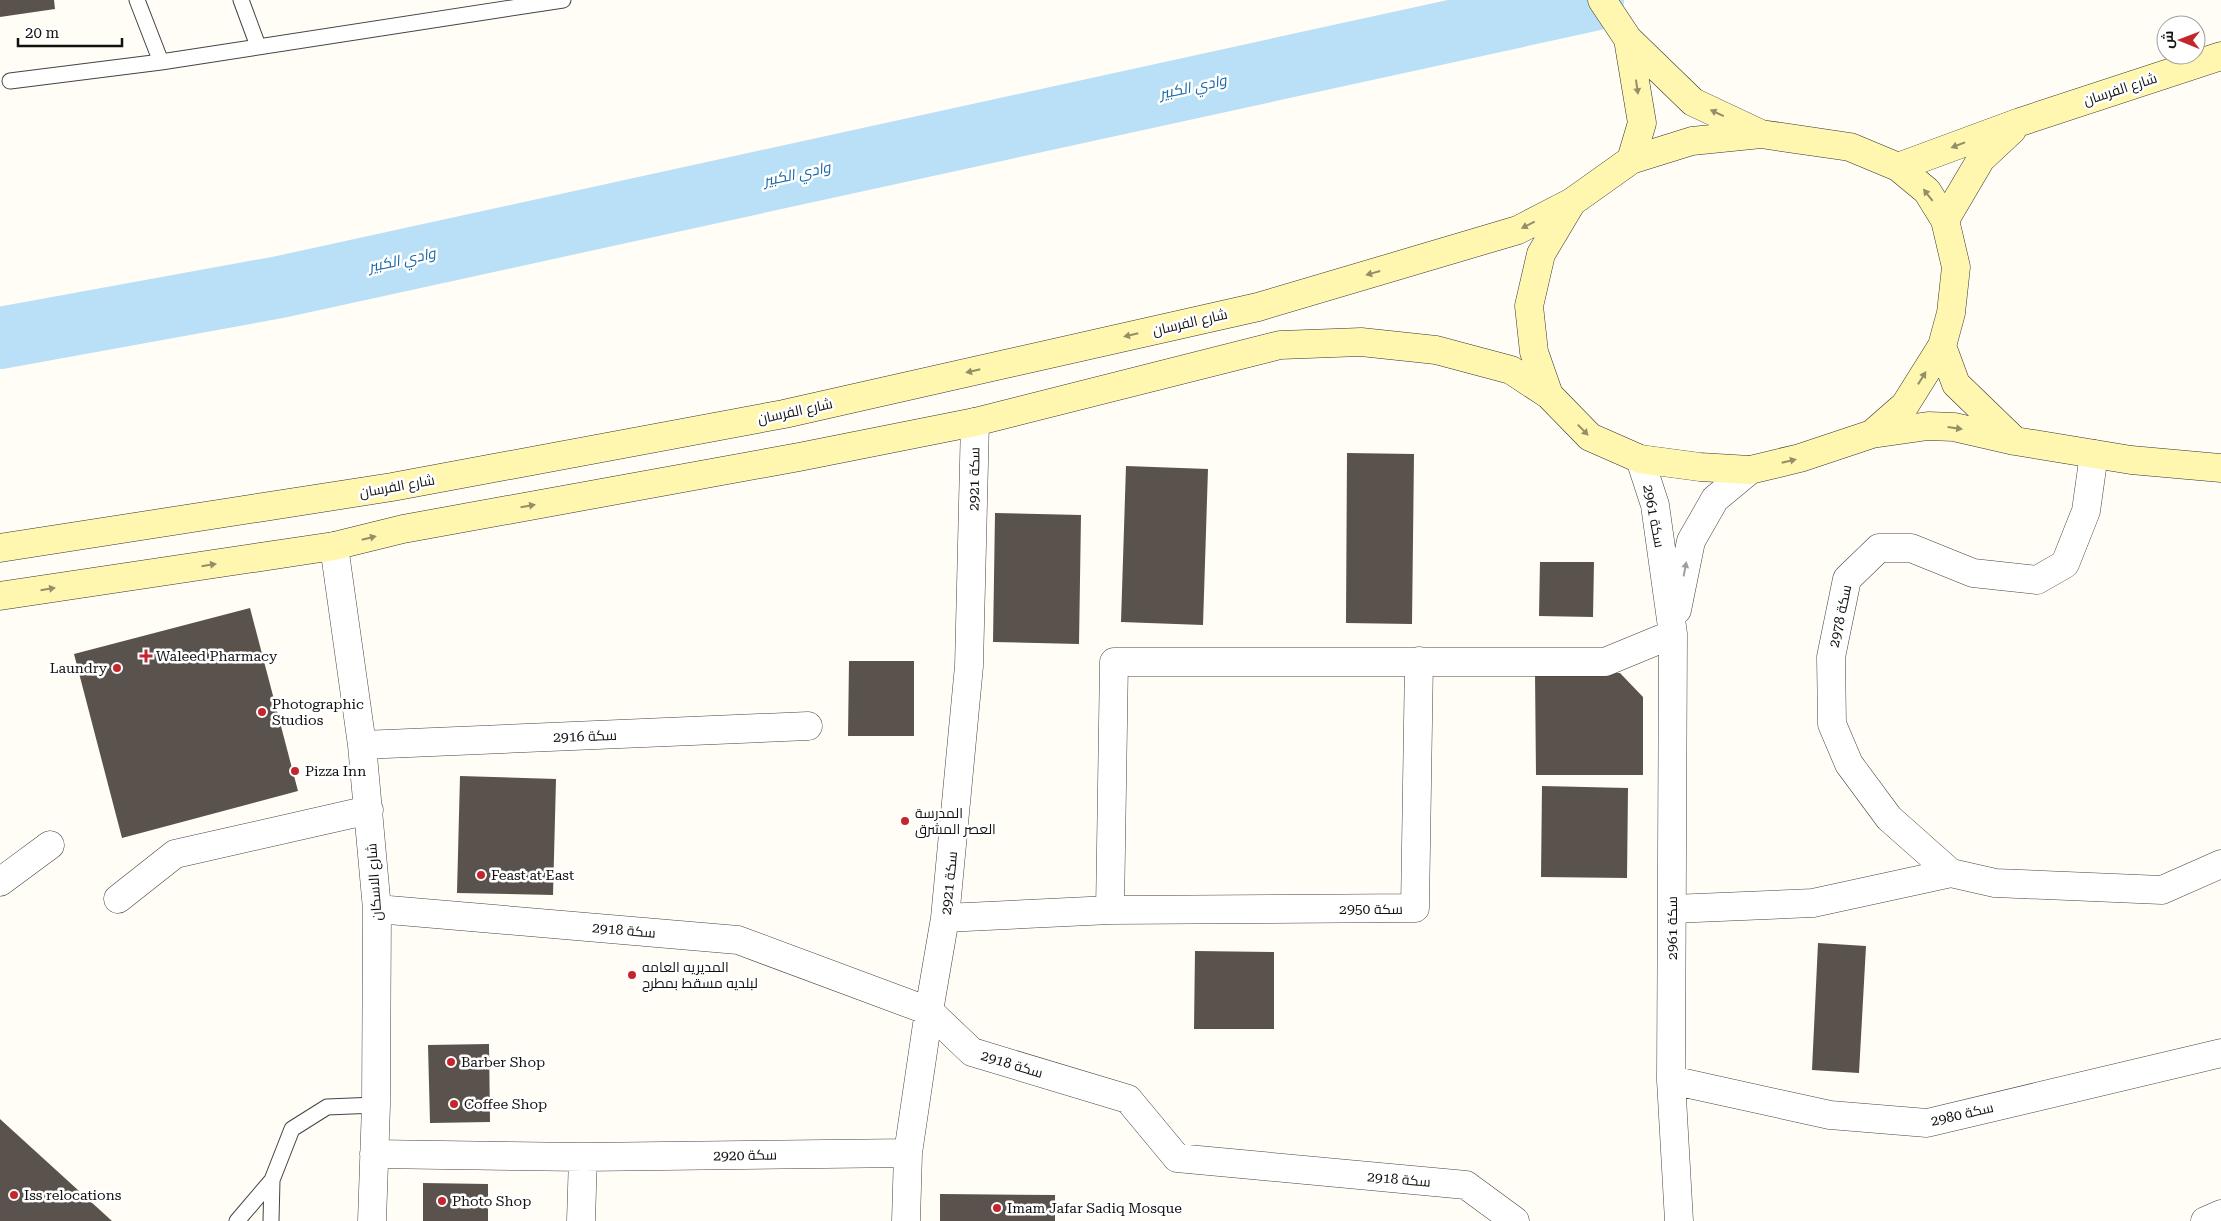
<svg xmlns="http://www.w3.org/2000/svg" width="2221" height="1221" font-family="'Roboto Serif',Cairo,serif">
  <rect width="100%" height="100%" fill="#fffdf5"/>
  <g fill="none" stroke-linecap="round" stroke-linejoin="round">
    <path stroke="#b9e0f7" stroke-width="62" d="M0,338L280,287L1593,0"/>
  </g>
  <path fill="#5a524d" d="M0,0H54L55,9L0,17Z
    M1347,453L1414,454L1412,624L1346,623Z
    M1126,466L1208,469L1203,625L1121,622Z
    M995,513L1081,515L1079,644L993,642Z
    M1540,562H1594L1593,617L1539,616Z
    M250,608L298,791L122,838L74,654Z
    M849,661H914V736H848Z
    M1535,673H1620L1643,697V775H1536Z
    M460,776L556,779L553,895L457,893Z
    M1542,786L1628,788L1627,878L1541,877Z
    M1818,943L1866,946L1859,1073L1812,1070Z
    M1195,951L1274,952V1029H1194Z
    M489,1044L490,1122L430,1123L428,1045Z
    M0,1119L112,1221H0Z
    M423,1183L488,1184V1221H423Z
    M940,1194L1055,1195V1221H940Z"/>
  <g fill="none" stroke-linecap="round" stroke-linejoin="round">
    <g stroke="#444" stroke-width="17">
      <path id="lane" d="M137,0L161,62
        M241,0L258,46
        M10,81L161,62L563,0
        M237,1221L272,1180L292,1129L327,1107L376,1105
        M271,1221L272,1180"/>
    </g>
    <g stroke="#444" stroke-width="29">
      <path id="street" d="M1640,459L1655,505L1673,634L1671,1080L1679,1221
        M334,546L362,745L377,909L376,1105L372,1221
        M1677,610L1691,541L1715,499L1750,470
        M362,745L808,726
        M1951,873L1889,818L1849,764L1832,724L1831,657L1847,579L1879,548H1911L1973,573L2037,580L2065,564L2086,511L2094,454
        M0,882L50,845
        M118,899L175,854L369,810
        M377,909L738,940L929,1011L972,1052L1128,1099L1177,1158L1466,1185L1515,1221
        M1672,909L1813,903L1951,873L1995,883L2162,890L2221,864
        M1110,910L1114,662H1605L1673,634
        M945,918L1110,910L1415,908L1419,661
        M1671,1080L1830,1115L1927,1123L2221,1053
        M374,1154L583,1157L908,1153
        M581,1221L583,1157
        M906,1221L908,1153L929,1011L945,918L969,666L975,422
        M2205,1221L2221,1214"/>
    </g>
    <g stroke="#333" stroke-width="29">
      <path id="secondary" d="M1602,0L1628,39L1693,102L1761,134
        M1628,39L1642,123L1631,160
        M1898,167L2020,122L2221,56
        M1945,220L1981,159L2012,130
        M1942,346L1956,384L2015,441
        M1872,434L1928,426L1954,427L2015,441L2131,460L2221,468
        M0,548L392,487L784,414L1258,307L1518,230L1572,202
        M0,596L334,546L403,529L799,457L975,422L1280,345L1361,342L1436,350L1511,370L1549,395L1590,437L1640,459L1700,467L1750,470L1800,458L1872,434L1905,405L1942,346L1951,313L1956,267L1945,220L1927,191L1898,167L1850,147L1761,134L1692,141L1631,160L1572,202L1541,254L1529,306L1534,352L1549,395"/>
    </g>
    <use href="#lane" stroke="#fff" stroke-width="15"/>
    <use href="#street" stroke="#fff" stroke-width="28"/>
    <use href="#secondary" stroke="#fff6b0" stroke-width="28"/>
  </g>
  <defs><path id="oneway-solid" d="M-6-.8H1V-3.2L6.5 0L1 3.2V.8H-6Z" transform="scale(1.25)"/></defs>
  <g fill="#948f68">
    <use href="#oneway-solid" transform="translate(1637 87) rotate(82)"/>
    <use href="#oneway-solid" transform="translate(1717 113) rotate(-155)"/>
    <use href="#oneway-solid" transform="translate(1958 145) rotate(159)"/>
    <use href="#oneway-solid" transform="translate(1928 195) rotate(-128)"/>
    <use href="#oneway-solid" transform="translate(1528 225) rotate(153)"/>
    <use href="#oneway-solid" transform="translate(1373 273) rotate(164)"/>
    <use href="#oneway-solid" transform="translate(1131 335) rotate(167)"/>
    <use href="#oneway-solid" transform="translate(973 371) rotate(167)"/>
    <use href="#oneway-solid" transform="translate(1922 378) rotate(-58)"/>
    <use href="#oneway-solid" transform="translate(1955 428) rotate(8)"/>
    <use href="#oneway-solid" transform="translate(1583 430) rotate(46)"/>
    <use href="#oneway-solid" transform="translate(1789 461) rotate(-13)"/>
    <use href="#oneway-solid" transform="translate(528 506) rotate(-10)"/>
    <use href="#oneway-solid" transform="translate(369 538) rotate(-14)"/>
    <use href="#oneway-solid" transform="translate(209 565) rotate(-9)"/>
    <use href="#oneway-solid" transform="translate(48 589) rotate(-9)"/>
  </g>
  <use fill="#a0a0a0" href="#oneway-solid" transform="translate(1685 569) rotate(-79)"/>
  <g fill="#c4262e" stroke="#fff" stroke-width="2">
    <path d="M143.5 648.5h5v5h5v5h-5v5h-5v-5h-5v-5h5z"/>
    <circle cx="117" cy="668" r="5"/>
    <circle cx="262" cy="712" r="5"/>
    <circle cx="295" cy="771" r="5"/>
    <circle cx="905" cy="821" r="5"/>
    <circle cx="481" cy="875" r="5"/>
    <circle cx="632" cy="975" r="5"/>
    <circle cx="451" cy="1062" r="5"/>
    <circle cx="454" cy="1104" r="5"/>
    <circle cx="14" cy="1195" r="5"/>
    <circle cx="442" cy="1201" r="5"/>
    <circle cx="997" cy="1208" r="5"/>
  </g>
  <g text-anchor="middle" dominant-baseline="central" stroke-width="5" stroke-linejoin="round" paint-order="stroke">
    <g font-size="14" fill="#111" stroke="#fff">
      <text transform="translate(2120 89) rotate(-18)">شارع الفرسان</text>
      <text transform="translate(1190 322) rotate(-13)">شارع الفرسان</text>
      <text transform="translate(795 411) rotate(-12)">شارع الفرسان</text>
      <text transform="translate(974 479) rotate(-89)">سكة 2921</text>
      <text transform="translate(397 486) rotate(-10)">شارع الفرسان</text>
      <text transform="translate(1654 516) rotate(79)">سكة 2961</text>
      <text transform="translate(1840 616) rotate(-78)">سكة 2978</text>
      <text transform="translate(585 736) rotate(-2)">سكة 2916</text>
      <text transform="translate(374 882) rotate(-94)">شارع الاسكان</text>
      <text transform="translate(949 883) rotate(-84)">سكة 2921</text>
      <text x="1371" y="909">سكة 2950</text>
      <text transform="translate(1672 928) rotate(-90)">سكة 2961</text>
      <text transform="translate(624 930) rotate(5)">سكة 2918</text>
      <text transform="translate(1012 1064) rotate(17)">سكة 2918</text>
      <text transform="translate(1962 1114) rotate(-13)">سكة 2980</text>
      <text transform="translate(745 1155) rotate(-1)">سكة 2920</text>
      <text transform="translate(1399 1179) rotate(5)">سكة 2918</text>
    </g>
    <g font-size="14" fill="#111" stroke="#fff" text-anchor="start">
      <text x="156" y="656">Waleed Pharmacy</text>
      <text x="107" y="668" text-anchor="end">Laundry</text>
      <text x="272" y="704">Photographic<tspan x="272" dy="16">Studios</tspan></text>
      <text x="305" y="771">Pizza Inn</text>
      <text x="915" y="813">المدرسة<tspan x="915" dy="16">العصر المشرق</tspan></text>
      <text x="491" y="875">Feast at East</text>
      <text x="642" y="967">المديريه العامه<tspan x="642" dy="16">لبلديه مسقط بمطرح</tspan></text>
      <text x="461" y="1062">Barber Shop</text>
      <text x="464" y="1104">Coffee Shop</text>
      <text x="24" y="1195">Iss relocations</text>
      <text x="452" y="1201">Photo Shop</text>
      <text x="1007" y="1208">Imam Jafar Sadiq Mosque</text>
    </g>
    <g font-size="15" font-style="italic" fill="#1768a6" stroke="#fff">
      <text transform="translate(1193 87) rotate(-12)">وادي الكبير</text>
      <text transform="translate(797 174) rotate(-12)">وادي الكبير</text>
      <text transform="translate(402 260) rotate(-12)">وادي الكبير</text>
    </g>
  </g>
  <g transform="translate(2181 40) rotate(271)"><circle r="24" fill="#ffffff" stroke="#a0a0a0"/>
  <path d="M0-4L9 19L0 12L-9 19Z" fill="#c4262e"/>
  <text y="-8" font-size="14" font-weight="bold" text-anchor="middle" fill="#111111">ش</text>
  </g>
  <path d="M18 38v8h104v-8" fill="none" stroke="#111111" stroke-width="2.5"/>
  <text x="25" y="38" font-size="15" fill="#111111" stroke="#ffffff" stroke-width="4" paint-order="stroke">20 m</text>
</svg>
